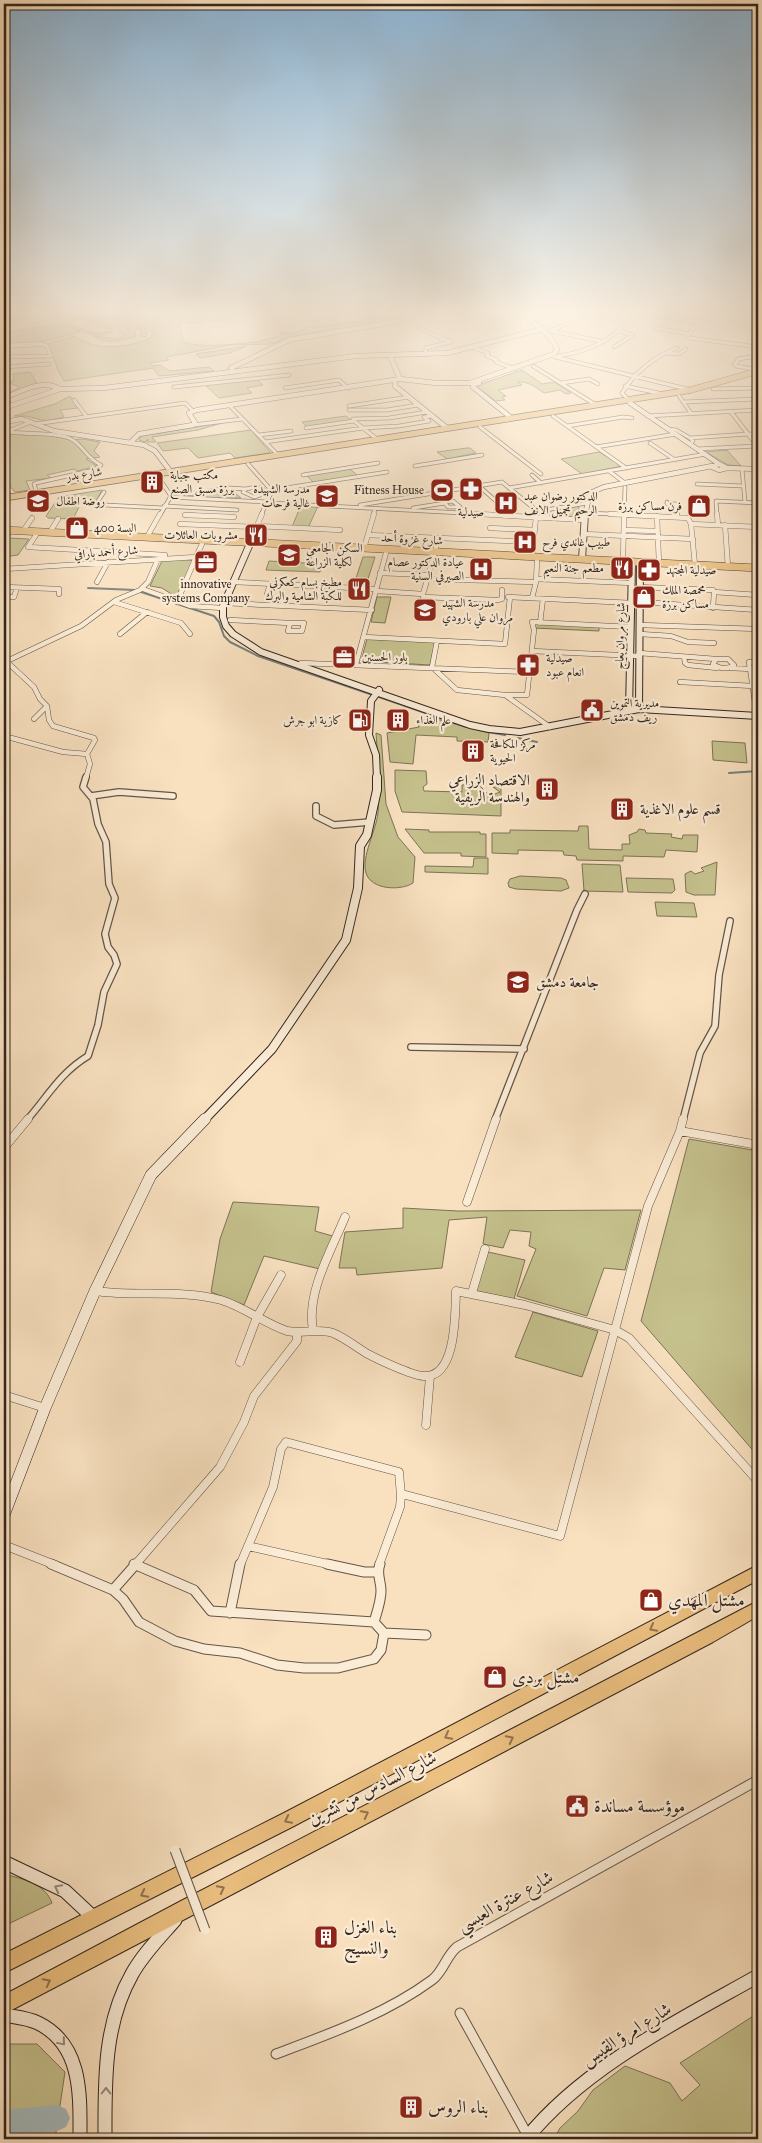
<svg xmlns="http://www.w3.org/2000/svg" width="762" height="2143" font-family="'IM FELL Great Primer',Amiri,serif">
  <rect width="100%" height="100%" fill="#f9e1c0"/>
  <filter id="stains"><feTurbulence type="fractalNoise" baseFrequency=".004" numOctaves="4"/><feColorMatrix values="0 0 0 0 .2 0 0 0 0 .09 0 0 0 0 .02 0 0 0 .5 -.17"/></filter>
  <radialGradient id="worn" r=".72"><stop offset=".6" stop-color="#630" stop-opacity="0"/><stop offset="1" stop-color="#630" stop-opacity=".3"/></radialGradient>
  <path fill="#c5c18d" stroke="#7c7456" d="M52,313H98C87,315 79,319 69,323C76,326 88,333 96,333C102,334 104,330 112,332C93,341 67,327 53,314L4,323V318Z
    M98,313H125L111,319L109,323L114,328L109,329L81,319H96L106,315Z
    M134,313H177L178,319L207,317L231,320L179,324L183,341C192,349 240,344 254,342C263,341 272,337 281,336L280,333L286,332L289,334L304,330L302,328L313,326L315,328L396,317H409L295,336L271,344L231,345L166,357L169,360L150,363L153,366L160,365L170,371L209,367L214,371L159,376L153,368L64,381C56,369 54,356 47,344L75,336C96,352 128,348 150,338L153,332L139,326L144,323L137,327L147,332L146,337L141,336V330L130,327L127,328L135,331L136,336C124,341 105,345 94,336L114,339L125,337L112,321L118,316Z
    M348,314L386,317L319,327L315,326L316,323L307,320Z
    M59,325H65L80,332L26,346L4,345V332Z
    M247,346L230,353L200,358L196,354Z
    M522,370L542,384L554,382L571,393L566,394L560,390L544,393C536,387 527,381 518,382L522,385L498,390L506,396L502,397L505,400L496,401L475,386Z
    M30,372L37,383L4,396L20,387L4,381H14L13,374Z
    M229,380H257L263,385L247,388L252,393L219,398L204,384Z
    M70,396L78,408L60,410L64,417L45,421L26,416H14L55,404Z
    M346,416L351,420L307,427L302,422Z
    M222,423L198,430L152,437L156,442H147L148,439L145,442L139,440L141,436Z
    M251,430L270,452L269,453L235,458L230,453L198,458L188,448L163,451L157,443Z
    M11,434L49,435L70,440L83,439L100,442L94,451L100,457L86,459L97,466L77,471L74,469L47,475L51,478L26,481L30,490L15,492L4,480V436Z
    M467,448H470L476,453L447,459L437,452Z
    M727,450L741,466L728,465L706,452Z
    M599,452L622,466L582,474L561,459Z
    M349,468L358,476L314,483L306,475Z
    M230,489L241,498L182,497Z
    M102,490L95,503H81L73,519L48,518L46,516L59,497Z
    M301,505L318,506L308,528L292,527Z
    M579,505L578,517L526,514Z
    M8,538L29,539L18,555L4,557V544Z
    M363,557H375L368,579L356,578Z
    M194,559L176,597L162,588L150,586L162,561Z
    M269,561L323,564L320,572L266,570Z
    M377,597H391L385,623L371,622Z
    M534,623L599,626V631L533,628Z
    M367,639L435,642L430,665L361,661Z
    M433,718L489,733L488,742L457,741V737L416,735L413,764L390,762L387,733L419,727L417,722Z
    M376,733L381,735L386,804L398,837L415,857L413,883C401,891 371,890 366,873C361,857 376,831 378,813C380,786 378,760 376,733Z
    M712,741L745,743L747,763L713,760Z
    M395,770L426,771L427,784L423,787L424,791L462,792V785L478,784L490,796L500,792L493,787H501V816L402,812L395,791Z
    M579,826H588L589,849L622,850V844H630L629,835L637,832L639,829L645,830L646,833L672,834L671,837L682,839L683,835H698L697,852L666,850L664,857L623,856V861L577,860L576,856L564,855L563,851L518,850V854L492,853V833H510V830L578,831Z
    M405,829L429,830V832H480V834H486V857L461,856V853H424Z
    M474,858H488V874L425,872V866L473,867Z
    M717,862L715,895H694L686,892L685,874L691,871L695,874L704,871L701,868Z
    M582,864L620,865L623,892L584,891Z
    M520,876L561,878L566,880L569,888L561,891L516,889L509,887L508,883L510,879Z
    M626,878L673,879L675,890L672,893L628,892Z
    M655,902L694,903L697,917L657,916Z
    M689,1139L758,1151L757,1455L641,1321Z
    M233,1202L319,1207L315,1231L336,1237L320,1269L264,1256L244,1305L211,1292L220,1239Z
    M403,1208L458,1211L641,1210L625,1270L604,1268L587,1316L517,1296L536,1249L529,1246L531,1232L510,1230L503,1248L483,1244L487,1217L449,1220L442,1268L357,1275L356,1268H339L345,1232L403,1228Z
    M488,1252L525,1260L514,1299L476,1291Z
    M533,1312L598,1331L582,1377L515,1357Z
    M4,1874C22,1879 45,1883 52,1903L4,1926Z
    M758,2013V2139H554L560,2128L578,2111L593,2090L625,2066L670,2083L682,2101L700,2085L680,2063Z
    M4,2044H37L65,2072L55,2139H4Z"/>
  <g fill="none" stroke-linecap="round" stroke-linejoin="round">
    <path stroke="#777f7e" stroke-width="2" d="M88,588L135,590L214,616L219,622L224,636L230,642L258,656L370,694
      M379,697L466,727
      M488,732L505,735
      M518,738L537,742
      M729,773L758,771"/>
    <path fill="#a4babe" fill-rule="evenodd" d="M57,2105L66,2109L70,2118L66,2127L57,2131L4,2136V2110Z"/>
    <g stroke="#645547" stroke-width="4.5">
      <path id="street-far4" d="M633,313L700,322L687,336L689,338L758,347
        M442,314L518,313
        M586,315L626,320
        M700,322L733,313
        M700,322L707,313
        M418,328L451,342L426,348L425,355
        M654,328L690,334
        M551,331L600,341
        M551,331L589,313
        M473,347L488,353L487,356L497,360L496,362L515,369
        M614,347L633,335L619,331
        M667,353L679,354L686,349
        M558,356C586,352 618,340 631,313
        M4,357L51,356L47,346L41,344
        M555,357L691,390
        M736,363L734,364L736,366L753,369L756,372
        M736,363L738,359L758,356
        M533,366L596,405
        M4,367L49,364
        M561,383L589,379L598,384
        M625,386L663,394
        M174,387L289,375
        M285,388L339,380L348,388
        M713,389L758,388
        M679,396L691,413
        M74,400L87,417
        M629,400L622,393C634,373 655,356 677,348
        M683,402L758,399
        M4,404L13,405
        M229,405L278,455
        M349,406L409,397
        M349,410H387L418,405
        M731,412L748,434H758
        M553,416L626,468
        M647,416L758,410
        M354,421L377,439
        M35,424L185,403L193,411
        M193,425L242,419
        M567,426L623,417L632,418
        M480,427L541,474
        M306,428L354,421L353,419L389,418L427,412
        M363,428L399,426L429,421L424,417L432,416
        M668,429L676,430L690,438
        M4,431C20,435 61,432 71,439C83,445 86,458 101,465L94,470L36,483L34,484L37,493
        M8,431L31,422
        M259,435L291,431
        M265,442L363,428
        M650,443L675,460
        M690,444L693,441L690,438L748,434L757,446L697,449
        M596,447L676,434
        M248,464L272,491
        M415,466L482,455
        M742,469L745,502
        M609,471L625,483
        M303,475L378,463
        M532,475L541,483
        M159,478L171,496L160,515
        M697,484L743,486
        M479,486L506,510L504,515
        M256,487L263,489L266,493L254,497L243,492L246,489Z
        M509,488L706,454
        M267,491L387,472
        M186,494L229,488L246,489
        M170,497L268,502
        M453,501L460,507H448L444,502Z
        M667,502V504H676L677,515
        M271,503L501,515
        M86,504L163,508
        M96,504L104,492
        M360,505L502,482L537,511
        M164,506L237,510
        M413,508L445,503
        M534,512L587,503
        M585,513L636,515
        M185,515H196
        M261,515L272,491
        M373,515L375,509
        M624,515L625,487
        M717,515L716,501L758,503"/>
    </g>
    <g stroke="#645547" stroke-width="5.5">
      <path id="street-far3" d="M478,514L585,520
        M610,514L688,518L691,524L695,565
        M677,514V517
        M717,514L718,525
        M185,515L234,517
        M504,516L505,514
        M657,516L659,563
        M180,524L256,527
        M691,524L758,527
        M725,525L728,567
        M257,526L340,530
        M490,528L535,530
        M624,530L657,531
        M23,531L32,518
        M50,532L58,519
        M584,534L693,539
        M36,535L28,547L165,555
        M368,535L533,542
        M147,537L160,514
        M4,540L8,534
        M250,542L262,514
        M364,548L374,514
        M435,552L438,538
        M532,557L536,517
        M623,561L624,514
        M4,569L196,557L202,544
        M380,573L429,575
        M428,579L535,582
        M536,579L632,583
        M97,582L108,562
        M234,582L375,589
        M4,587L59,589V594
        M640,587L713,590L714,592L758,595
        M143,589L190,606L223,608
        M377,591L423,594V597L497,600L502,599V590
        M267,594L270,584
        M423,594L434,556
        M7,597H14L17,588
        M508,597L632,603
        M532,598L536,582L537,561
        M114,602L181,623L190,634
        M177,602L196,557
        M640,602L758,610
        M225,603L372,610
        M713,608L714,592
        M230,620L290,623
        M290,623H304L302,631H288Z
        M540,623L543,599
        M640,625L758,629
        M120,634L147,612
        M640,634L671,636L688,642L714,643
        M364,637L505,644L510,597
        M437,641L432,667L457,690L505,695
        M532,651L639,656
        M639,653L716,659
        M684,657L685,663L688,665L717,668
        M716,659H728L734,665C727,670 720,669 713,664Z
        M6,661L34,687L40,699L47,706L49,720L53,726L94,738L95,740L87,754L90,764L86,778
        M5,662L81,626L116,600L140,590L148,582L158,559
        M301,663L529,672
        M356,664L386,553
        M731,668L750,669
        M680,682L753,686
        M757,716L749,662H758
        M34,719L47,706
        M550,727L505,695H527L534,630L532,622L631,627
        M4,736L63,752L87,754"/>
    </g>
    <g stroke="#645547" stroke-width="8">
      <path id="street-far2" d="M91,796L119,792L173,796
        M316,806V816L334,825L370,822
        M411,1047L524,1049
        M27,1120C48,1096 60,1073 88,1056L98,1025L104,992L117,964L114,955L108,947L105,934L115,898L109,884L106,842L98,824L93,799L83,787L86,777
        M495,1120L577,910L585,894
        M683,1120L700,1053L715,1026L719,975L730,921"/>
    </g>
    <g stroke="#645547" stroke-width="9">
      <path id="street-far1" d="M680,1131L758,1145
        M4,1148L28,1119
        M467,1202L496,1119
        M95,1291C136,1297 181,1289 221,1300C244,1307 264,1323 287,1331C302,1334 318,1328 333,1333C345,1338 355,1346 366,1353C377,1359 411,1375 423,1376C457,1379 455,1313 456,1291L525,1305L615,1330L629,1338L758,1481
        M472,1293L485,1249
        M313,1330C306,1293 331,1251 345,1217
        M240,1362L257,1317L281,1275
        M4,1395L45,1408
        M426,1425L430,1376
        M402,1494L560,1536L648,1206L680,1131L683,1119
        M4,1545L55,1565
        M248,1546L332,1565
        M134,1564L136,1565
        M135,1565L220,1467L244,1422L254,1396L297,1341V1333
        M240,1565L273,1487L281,1449L286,1442L399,1472L401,1496L400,1507L379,1565"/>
    </g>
    <g stroke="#645547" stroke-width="11">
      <path id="street" d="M51,1564L113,1590L123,1599L139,1622L175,1641L204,1649L240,1653L277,1665L304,1668H338L374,1659L381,1650L384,1633
        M134,1564L194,1590L211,1611L374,1622L384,1633L426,1635
        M327,1564L364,1572H377
        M113,1590L136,1564
        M230,1613L240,1564
        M374,1622C377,1612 381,1601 381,1591C381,1580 376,1574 380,1564
        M460,2013L528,2136
        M276,2054C329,2034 386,2014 432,1980C443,1972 446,1956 457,1947L758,1780"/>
    </g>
    <g stroke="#33261f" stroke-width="5.5">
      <path id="secondary-far4" d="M4,317L37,313
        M4,346L41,344
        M391,358L400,379
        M231,368L289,340L400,321L423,313
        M479,383L474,384L473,387L509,416
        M395,384V386L447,428
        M4,398C21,392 42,378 60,389
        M630,403L719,464
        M4,408L60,389L104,388L356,356L447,353L543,329
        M4,422L22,419L54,431L144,445L155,451L171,472
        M131,442L139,434L193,425L195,423L189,413L197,410L400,379L436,383H470L554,354L557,349C551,334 532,320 518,313
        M719,464L727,468L719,470L712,467Z
        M727,468L758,469
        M585,515L590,493L604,487L712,466"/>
    </g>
    <g stroke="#33261f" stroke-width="8">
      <path id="secondary-far3" d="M249,546L223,606V617L226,626L233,634L261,652L470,725L489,729L520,732L639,709L758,716
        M582,559L585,514
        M639,709L640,562
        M629,711L632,562
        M377,778L376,755L369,735L371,701L379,690"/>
    </g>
    <g stroke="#33261f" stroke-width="10">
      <path id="secondary-far2" d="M204,1120L272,1049L346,940L358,888L360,846L367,835L377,790V777"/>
    </g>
    <g stroke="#33261f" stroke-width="12">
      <path id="secondary-far1" d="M4,1515L45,1408L95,1291L151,1175L205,1119"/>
    </g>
    <g stroke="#33261f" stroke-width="15">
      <path id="secondary" d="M4,1862L65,1891L95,1919
        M4,2015C15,2017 28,2018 38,2023C83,2045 80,2096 80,2139
        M105,2139C105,2083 103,2025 132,1974C143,1954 160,1937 175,1920
        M526,2139C584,2067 678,2021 758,1976"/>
    </g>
    <g stroke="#33261f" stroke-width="7">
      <path id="primary-far1" d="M4,498L691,390L758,371"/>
    </g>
    <g stroke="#33261f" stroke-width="8">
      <path id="primary" d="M4,530L758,568"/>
    </g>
    <g stroke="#33261f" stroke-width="2">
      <path id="highway" d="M758,1565V1580L294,1826L4,1973V1954L282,1814Z
        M758,1601V1616L713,1642L4,2014V1995L181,1901Z"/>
    </g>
    <use href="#street-far4" stroke="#fbecd6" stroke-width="3"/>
    <use href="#street-far3" stroke="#fbecd6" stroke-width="4.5"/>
    <use href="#street-far2" stroke="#fbecd6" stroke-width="5.5"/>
    <use href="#street-far1" stroke="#fbecd6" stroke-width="8"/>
    <use href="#street" stroke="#fbecd6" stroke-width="9"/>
    <use href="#secondary-far4" stroke="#fbecd6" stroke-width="4.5"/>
    <use href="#secondary-far3" stroke="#fbecd6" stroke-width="6"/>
    <use href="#secondary-far2" stroke="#fbecd6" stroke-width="8"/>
    <use href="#secondary-far1" stroke="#fbecd6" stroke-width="11"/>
    <use href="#secondary" stroke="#fbecd6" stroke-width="13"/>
    <use href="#primary-far1" stroke="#ecc080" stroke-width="5.5"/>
    <use href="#primary" stroke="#ecc080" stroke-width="7"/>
    <use href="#highway" fill="#ecc080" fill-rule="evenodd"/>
    <g stroke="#645547" stroke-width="11" stroke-linecap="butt">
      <path id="street-bridge" d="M175,1850L205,1930"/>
    </g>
    <use href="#street-bridge" stroke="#fbecd6" stroke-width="9"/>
  </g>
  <defs><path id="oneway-chevron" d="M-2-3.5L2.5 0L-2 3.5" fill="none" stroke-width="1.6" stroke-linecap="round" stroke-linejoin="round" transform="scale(1.25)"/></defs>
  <g stroke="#907350">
    <use href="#oneway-chevron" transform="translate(653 1628) rotate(152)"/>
    <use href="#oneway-chevron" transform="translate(448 1736) rotate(152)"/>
    <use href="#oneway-chevron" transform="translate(510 1739) rotate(-27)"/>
    <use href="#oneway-chevron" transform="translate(365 1814) rotate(-27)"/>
    <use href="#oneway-chevron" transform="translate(288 1820) rotate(153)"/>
    <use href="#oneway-chevron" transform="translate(221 1889) rotate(-27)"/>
    <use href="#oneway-chevron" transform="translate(144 1894) rotate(153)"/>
    <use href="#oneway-chevron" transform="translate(47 1982) rotate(-28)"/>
  </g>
  <g stroke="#97897a">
    <use href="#oneway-chevron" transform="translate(58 1888) rotate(-153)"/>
    <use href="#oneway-chevron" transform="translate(62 2042) rotate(50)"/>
    <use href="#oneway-chevron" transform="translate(106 2091) rotate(-90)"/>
  </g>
  <linearGradient id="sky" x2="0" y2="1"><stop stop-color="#8db6d7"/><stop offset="0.51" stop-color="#fcf2e3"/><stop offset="1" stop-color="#fcf2e3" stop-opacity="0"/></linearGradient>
  <rect width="762" height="613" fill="url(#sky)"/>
  <defs>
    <g id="building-square" transform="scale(1.25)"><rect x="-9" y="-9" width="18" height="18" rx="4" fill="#8f2418" stroke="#fbecd6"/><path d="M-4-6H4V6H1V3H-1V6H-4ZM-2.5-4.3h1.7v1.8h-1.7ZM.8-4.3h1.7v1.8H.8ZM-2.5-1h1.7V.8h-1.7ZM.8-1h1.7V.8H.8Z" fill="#fff"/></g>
    <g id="pharmacy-square" transform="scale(1.25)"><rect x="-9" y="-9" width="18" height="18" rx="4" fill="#8f2418" stroke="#fbecd6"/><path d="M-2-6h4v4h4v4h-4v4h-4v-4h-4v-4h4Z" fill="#fff"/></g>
    <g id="stadium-square" transform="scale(1.25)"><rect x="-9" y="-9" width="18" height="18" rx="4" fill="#8f2418" stroke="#fbecd6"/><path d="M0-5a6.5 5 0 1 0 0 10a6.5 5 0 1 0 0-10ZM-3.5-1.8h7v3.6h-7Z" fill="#fff"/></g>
    <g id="school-square" transform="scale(1.25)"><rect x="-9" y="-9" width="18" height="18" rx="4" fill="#8f2418" stroke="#fbecd6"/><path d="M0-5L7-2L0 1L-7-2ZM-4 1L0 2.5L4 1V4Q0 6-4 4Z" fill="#fff"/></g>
    <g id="hospital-square" transform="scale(1.25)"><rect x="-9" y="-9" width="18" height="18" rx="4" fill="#8f2418" stroke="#fbecd6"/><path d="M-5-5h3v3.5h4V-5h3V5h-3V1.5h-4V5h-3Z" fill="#fff"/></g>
    <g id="shop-square" transform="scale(1.25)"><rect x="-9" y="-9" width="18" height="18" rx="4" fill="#8f2418" stroke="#fbecd6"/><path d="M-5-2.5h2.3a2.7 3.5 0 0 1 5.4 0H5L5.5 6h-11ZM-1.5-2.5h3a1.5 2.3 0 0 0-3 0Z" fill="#fff"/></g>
    <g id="restaurant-square" transform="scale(1.25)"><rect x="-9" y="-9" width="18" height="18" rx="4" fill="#8f2418" stroke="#fbecd6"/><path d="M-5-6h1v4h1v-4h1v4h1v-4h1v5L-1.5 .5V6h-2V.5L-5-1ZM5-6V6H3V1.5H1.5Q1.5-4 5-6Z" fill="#fff"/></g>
    <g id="university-square" transform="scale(1.25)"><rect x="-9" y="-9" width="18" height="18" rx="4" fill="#8f2418" stroke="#fbecd6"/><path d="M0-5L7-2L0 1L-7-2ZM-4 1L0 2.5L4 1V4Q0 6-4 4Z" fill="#fff"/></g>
    <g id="office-square" transform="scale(1.25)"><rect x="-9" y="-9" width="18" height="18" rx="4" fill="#8f2418" stroke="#fbecd6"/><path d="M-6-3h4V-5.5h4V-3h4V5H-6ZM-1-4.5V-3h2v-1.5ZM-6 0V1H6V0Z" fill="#fff"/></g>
    <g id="civic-square" transform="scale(1.25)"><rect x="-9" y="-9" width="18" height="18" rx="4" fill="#8f2418" stroke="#fbecd6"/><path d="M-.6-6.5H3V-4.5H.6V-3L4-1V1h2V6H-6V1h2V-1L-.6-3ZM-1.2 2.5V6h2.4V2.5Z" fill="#fff"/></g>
    <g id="fuel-square" transform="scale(1.25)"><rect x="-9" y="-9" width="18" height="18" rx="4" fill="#8f2418" stroke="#fbecd6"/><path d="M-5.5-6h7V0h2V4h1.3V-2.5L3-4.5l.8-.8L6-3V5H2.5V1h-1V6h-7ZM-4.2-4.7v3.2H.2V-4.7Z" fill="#fff"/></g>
  </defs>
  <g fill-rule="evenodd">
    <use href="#building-square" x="152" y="482"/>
    <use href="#pharmacy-square" x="471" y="489"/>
    <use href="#stadium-square" x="442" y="490"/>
    <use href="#school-square" x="327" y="496"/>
    <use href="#school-square" x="38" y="501"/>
    <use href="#hospital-square" x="506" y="503"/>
    <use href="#shop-square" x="699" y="506"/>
    <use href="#shop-square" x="77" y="528"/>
    <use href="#restaurant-square" x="256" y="535"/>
    <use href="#hospital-square" x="525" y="542"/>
    <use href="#university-square" x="289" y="555"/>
    <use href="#office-square" x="206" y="562"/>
    <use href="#restaurant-square" x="622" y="568"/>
    <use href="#hospital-square" x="481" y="569"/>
    <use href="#pharmacy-square" x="649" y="570"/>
    <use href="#restaurant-square" x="359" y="589"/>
    <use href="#shop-square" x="644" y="597"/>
    <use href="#school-square" x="425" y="610"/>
    <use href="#office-square" x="344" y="657"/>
    <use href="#pharmacy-square" x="528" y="665"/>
    <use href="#civic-square" x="592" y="710"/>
    <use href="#fuel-square" x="360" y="720"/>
    <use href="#building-square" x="398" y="720"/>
    <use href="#building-square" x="473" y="751"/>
    <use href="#building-square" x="547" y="789"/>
    <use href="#building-square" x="622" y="809"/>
    <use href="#university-square" x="518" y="982"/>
    <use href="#shop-square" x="651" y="1600"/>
    <use href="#shop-square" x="495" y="1677"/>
    <use href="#civic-square" x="577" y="1806"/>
    <use href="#building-square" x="326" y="1937"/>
    <use href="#building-square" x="411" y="2107"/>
  </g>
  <g text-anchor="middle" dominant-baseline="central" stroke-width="4.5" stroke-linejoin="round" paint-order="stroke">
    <g font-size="12" fill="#33261f" stroke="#fbecd6">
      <text transform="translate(84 474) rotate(-9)">شارع بدر</text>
      <text transform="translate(412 539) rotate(3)">شارع غزوة أحد</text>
      <text transform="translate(106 552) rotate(-4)">شارع أحمد بارافي</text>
      <text transform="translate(620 636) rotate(-89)">شارع مروان بعاج</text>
    </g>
    <g font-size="12" fill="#33261f" stroke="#fbecd6" text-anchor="start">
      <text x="170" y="475">مكتب جباية<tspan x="170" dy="14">برزة مسبق الصنع</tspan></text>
      <text x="310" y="489" text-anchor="end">مدرسة الشهيدة<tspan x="310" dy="14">غالية فرحات</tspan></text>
      <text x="424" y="490" text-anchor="end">Fitness House</text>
      <text x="524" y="496">الدكتور رضوان عبد<tspan x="524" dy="14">الرحيم تجميل الانف</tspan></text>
      <text x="56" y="501">روضة اطفال</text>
      <text x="682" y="506" text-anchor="end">فرن مساكن برزة</text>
      <text x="471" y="512" text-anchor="middle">صيدلية</text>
      <text x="94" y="528">البسة 400</text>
      <text x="238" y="535" text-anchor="end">مشروبات العائلات</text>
      <text x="542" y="542">طبيب غاندي فرح</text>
      <text x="306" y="548">السكن الجامعي<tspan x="306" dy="14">لكلية الزراعة</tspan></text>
      <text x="464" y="562" text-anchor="end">عيادة الدكتور عصام<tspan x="464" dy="14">الصيرفي السنية</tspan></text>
      <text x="604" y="568" text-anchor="end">مطعم جنة النعيم</text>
      <text x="666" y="570">صيدلية المجتهد</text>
      <text x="342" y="582" text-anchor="end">مطبخ بسام كعكرني<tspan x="342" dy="14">للكبة الشامية والبرك</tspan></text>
      <text x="206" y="584" text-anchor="middle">innovative<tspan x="206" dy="14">systems Company</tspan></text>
      <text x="662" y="590">محمصة الملك<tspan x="662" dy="14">مساكن برزة</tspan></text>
      <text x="442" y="603">مدرسة الشهيد<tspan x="442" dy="14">مروان علي بارودي</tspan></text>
      <text x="362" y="657">بلور الحسنين</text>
      <text x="546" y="658">صيدلية<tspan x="546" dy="14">انعام عبود</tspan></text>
      <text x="610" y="703">مديرية التموين<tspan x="610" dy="14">ريف دمشق</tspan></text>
      <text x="342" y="720" text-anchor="end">كازية ابو جرش</text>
      <text x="416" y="720">علم الغذاء</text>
      <text x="490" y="744">مركز المكافحة<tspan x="490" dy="14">الحيوية</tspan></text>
    </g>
    <g font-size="15" fill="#33261f" stroke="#fbecd6" text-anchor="start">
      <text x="530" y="780" text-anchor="end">الاقتصاد الزراعي<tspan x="530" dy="17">والهندسة الريفية</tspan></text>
      <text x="640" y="809">قسم علوم الاغذية</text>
      <text x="536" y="982">جامعة دمشق</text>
    </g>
    <g font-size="18" fill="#33261f" stroke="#fbecd6" text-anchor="start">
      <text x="668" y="1600">مشتل المهدي</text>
      <text x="512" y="1677">مشتل بردى</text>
      <text x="594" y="1806">موؤسسة مساندة</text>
      <text x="344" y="1927">بناء الغزل<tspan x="344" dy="21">والنسيج</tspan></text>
      <text x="428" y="2107">بناء الروس</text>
    </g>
    <g font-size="18" fill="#33261f" stroke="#fbecd6">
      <text transform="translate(372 1788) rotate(-27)">شارع السادس من تشرين</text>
      <text transform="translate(505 1901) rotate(-29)">شارع عنترة العبسي</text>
      <text transform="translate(626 2034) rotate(-32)">شارع امرؤ القيس</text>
    </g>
  </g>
  <rect width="762" height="2143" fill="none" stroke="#f9e1c0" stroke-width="20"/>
  <rect x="5" y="5" width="752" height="2133" fill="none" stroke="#33261f" stroke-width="2.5"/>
  <rect x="10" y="10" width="742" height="2123" fill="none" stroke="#33261f"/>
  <rect width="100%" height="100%" filter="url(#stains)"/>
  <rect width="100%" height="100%" fill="url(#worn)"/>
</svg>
